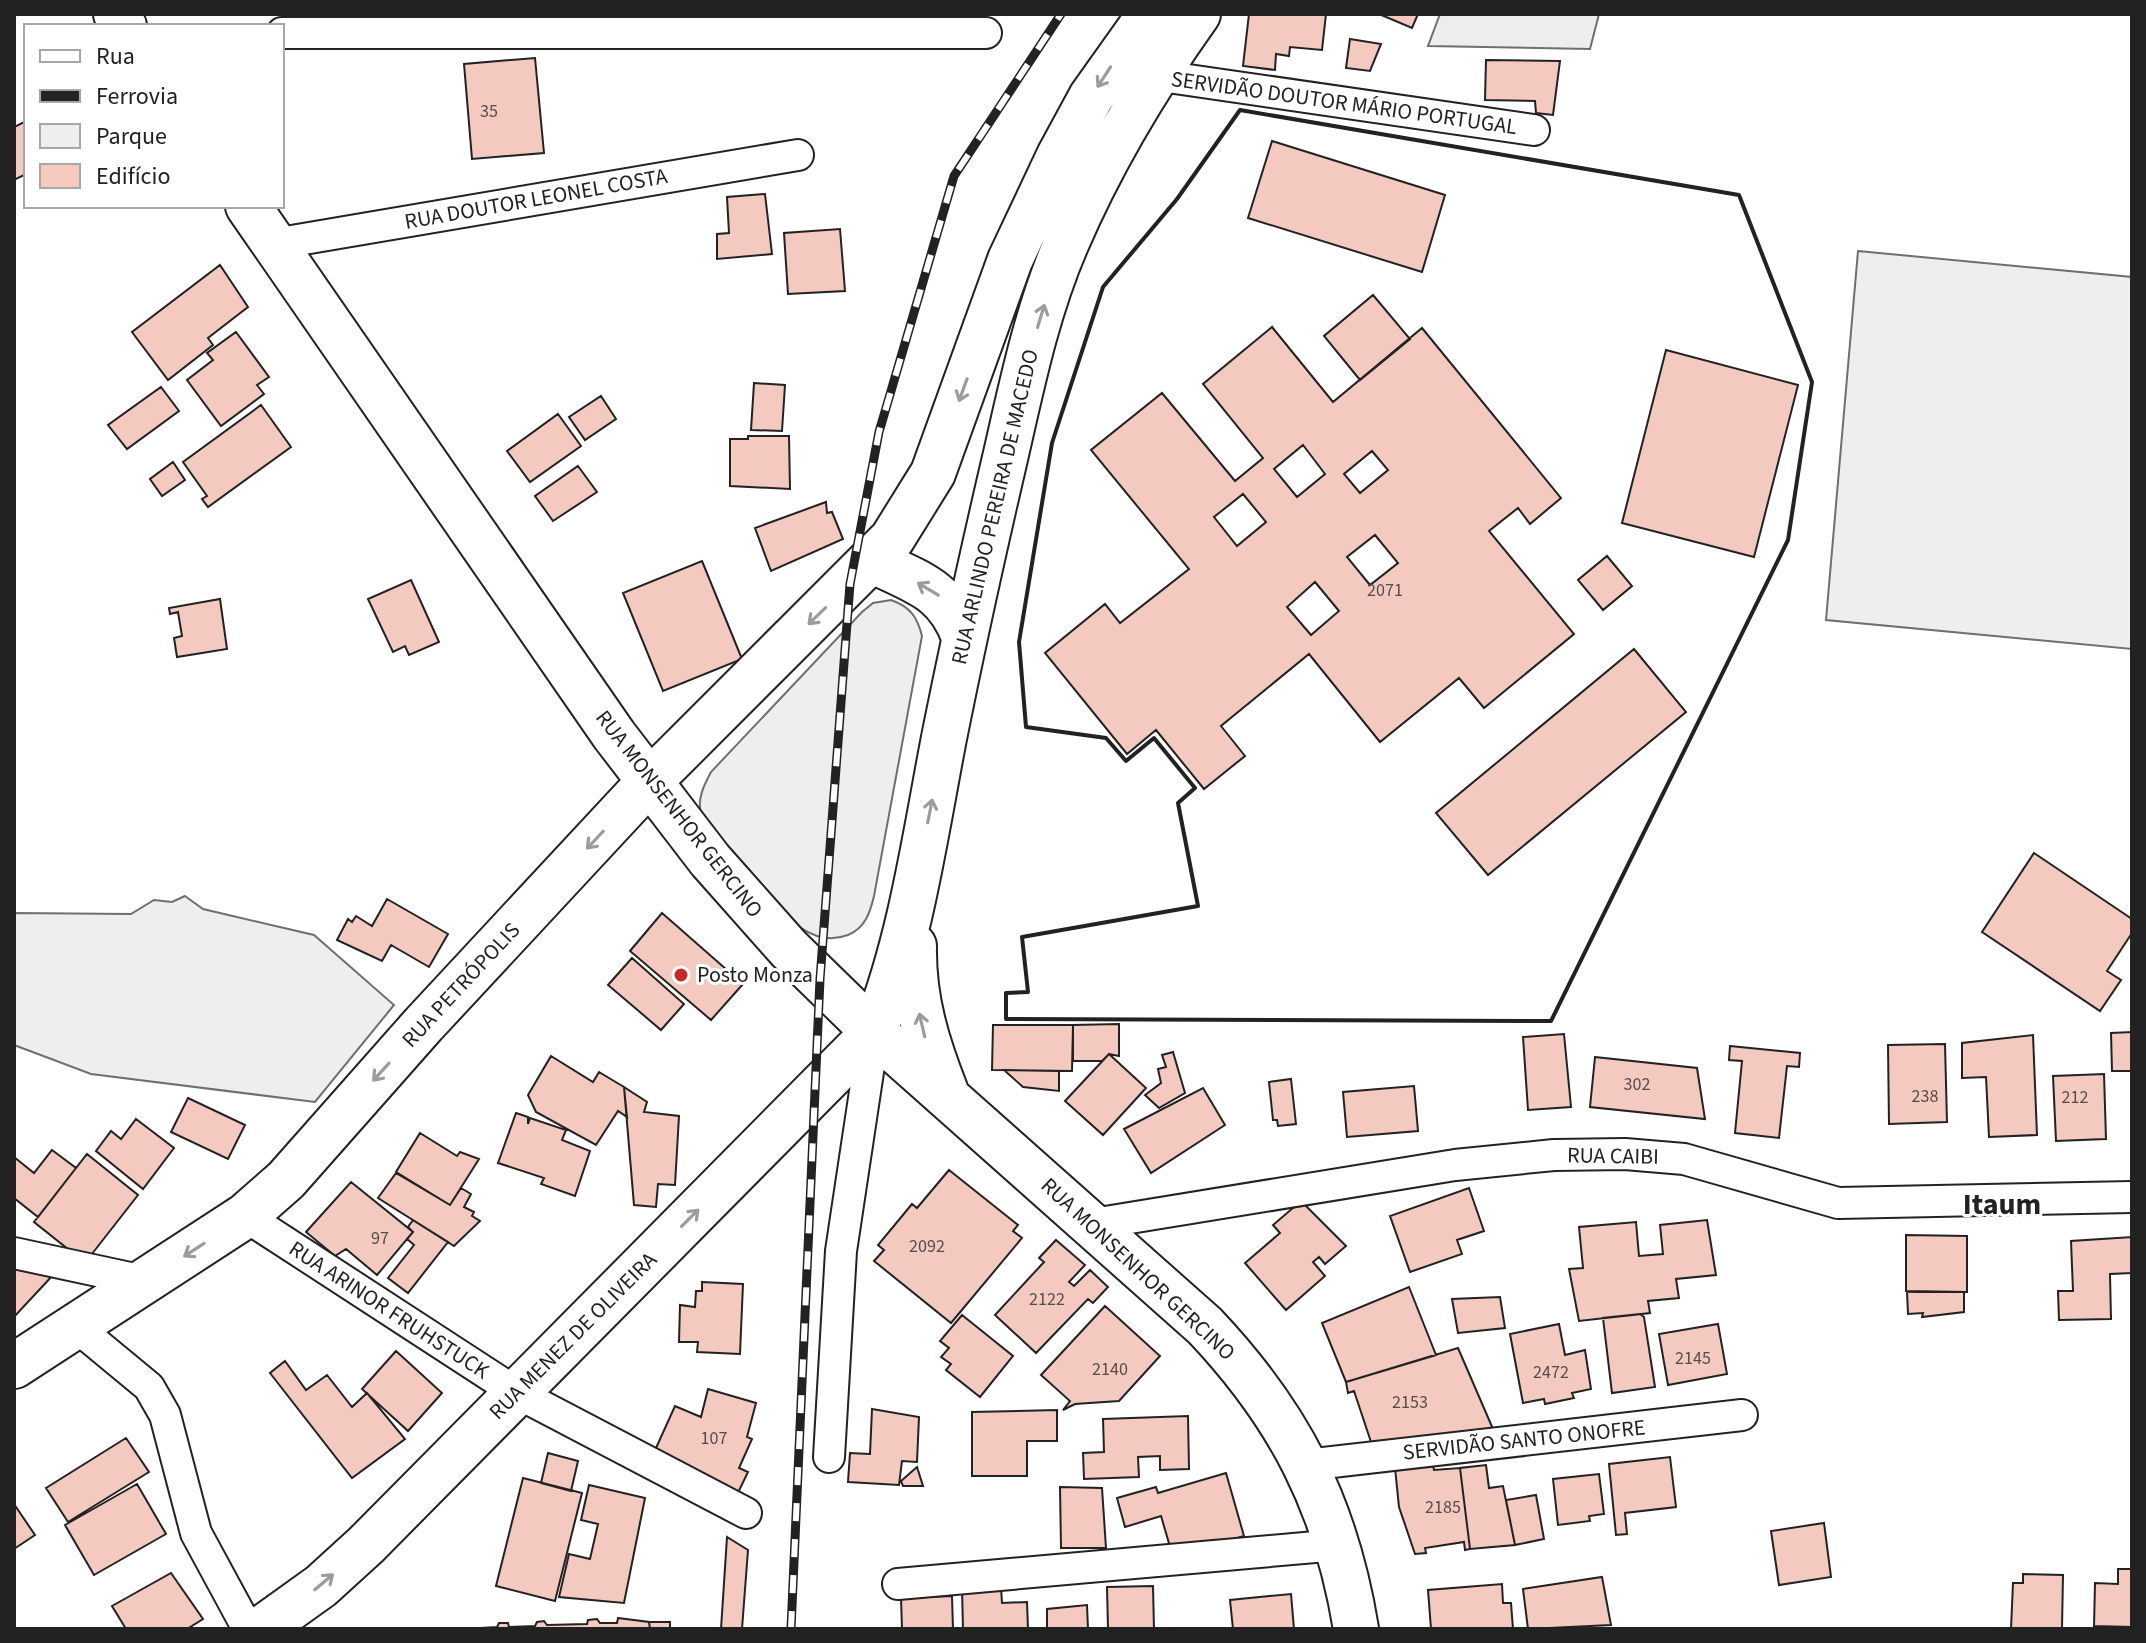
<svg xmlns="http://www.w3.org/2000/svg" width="2146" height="1643" font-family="'Source Sans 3',sans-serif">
  <rect width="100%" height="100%" fill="#fff"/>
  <path fill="#eee" stroke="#6f6f6f" stroke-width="2" d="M1858,251L2132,277V649L1826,620Z
    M891,600C910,607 917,616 922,636L874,896C870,913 865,928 848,935C805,951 776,903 751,876C734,858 709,838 701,813C697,799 704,785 711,772L862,612L873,603Z
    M185,896L203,909L314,935L394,1005L315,1102L91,1074L14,1045V913L131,914L154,900L172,902Z"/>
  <path fill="#ededed" stroke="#6f6f6f" stroke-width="2" d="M1440,14H1599L1590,49L1428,46Z"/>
  <path fill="#f3c9c0" stroke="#222" stroke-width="2" fill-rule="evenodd" d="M1249,14H1326L1322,50L1290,47L1289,56L1276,54L1275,70L1243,66Z
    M1379,14H1418L1412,28Z
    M1350,39L1381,44L1370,71L1346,68Z
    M535,58L544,153L472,159L464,64Z
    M1486,60L1560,61L1553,115L1536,113L1535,101L1485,100Z
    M26,121V178L24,175L14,180V127Z
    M1272,141L1445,195L1422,272L1248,218Z
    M765,194L772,254L717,259V234L729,233L727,197Z
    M840,229L845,291L788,294L784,233Z
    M220,265L248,307L208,338L213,345L168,380L132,332Z
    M1373,295L1410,339L1360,380L1324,336Z
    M1272,327L1333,402L1422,328L1561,498L1530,524L1518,508L1489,531L1574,634L1484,708L1459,678L1380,742L1309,654L1221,726L1245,756L1204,789L1156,730L1127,754L1045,653L1105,604L1120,623L1189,569L1091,450L1162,393L1235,481L1263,458L1203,384ZM1303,445L1325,474L1297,497L1274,469ZM1372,451L1388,470L1360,493L1344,474ZM1243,494L1266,522L1237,546L1214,517ZM1375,535L1398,563L1370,585L1347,557ZM1315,582L1339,611L1311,635L1287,607Z
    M236,332L269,377L257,385L264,394L221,426L187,380L213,360L207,353Z
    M1666,350L1798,385L1754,557L1622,523Z
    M754,383L785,385L782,431L751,430Z
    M161,387L179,411L127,449L108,425Z
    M601,396L616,419L585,440L569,417Z
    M261,405L291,447L208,507L202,499L207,496L183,462Z
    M558,414L581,446L530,482L507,451Z
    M748,436H789L790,489L730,486V439H748Z
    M173,462L185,480L162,496L150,479Z
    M578,466L597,492L553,521L535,496Z
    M826,502L827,513L832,512L843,539L771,571L755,528Z
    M1607,556L1632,586L1603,610L1578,580Z
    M702,561L742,659L663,691L623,593Z
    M411,580L439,642L409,655L405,646L393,652L368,599Z
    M220,599L227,649L177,657L174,638L182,636L178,612L170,614L169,608Z
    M1634,649L1686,712L1488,875L1436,813Z
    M2034,853L2132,919V933L2107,971L2121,980L2100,1011L1982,932Z
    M387,899L448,934L429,967L391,945L382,961L337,940L348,919L352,922L356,916L372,926Z
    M662,913L743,984L711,1020L630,951Z
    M632,958L684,1004L661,1030L608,985Z
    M1119,1024V1056L1109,1054L1102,1061H1073V1025Z
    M993,1025H1073L1072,1071L992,1070Z
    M2132,1032V1071H2112L2111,1033Z
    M1564,1034L1571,1107L1528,1110L1523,1037Z
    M2033,1035L2037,1135L1989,1137L1986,1077L1962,1078V1043Z
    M1945,1044L1947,1122L1889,1124L1888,1045Z
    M1730,1046L1800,1053L1799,1067L1787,1066L1779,1138L1735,1133L1742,1061L1729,1060Z
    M1173,1052L1185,1093L1159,1108L1145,1095L1161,1083L1158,1069L1166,1067L1162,1055Z
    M1109,1054L1146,1088L1103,1135L1065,1101Z
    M551,1056L593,1082L599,1072L624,1087L627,1117L618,1111L596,1145L536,1112L528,1095Z
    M1595,1057L1697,1068L1705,1119L1590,1107Z
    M1004,1070L1059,1071V1091L1023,1087Z
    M2104,1074L2106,1139L2056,1141L2053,1076Z
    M1291,1079L1296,1124L1278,1126L1277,1120H1273L1269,1082Z
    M1414,1086L1418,1131L1347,1137L1343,1092Z
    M624,1087L647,1102L644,1112L679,1116L675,1185L658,1184L656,1207L634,1205Z
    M1203,1088L1225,1125L1151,1173L1124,1129Z
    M188,1098L245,1125L228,1159L171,1132Z
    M516,1113L528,1117V1124L530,1118L566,1130L562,1140L590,1151L575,1196L541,1184L544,1178L498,1163Z
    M136,1119L174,1148L143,1189L96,1151L111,1131L121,1139Z
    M420,1133L457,1156L460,1152L479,1159L450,1205L396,1172Z
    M52,1150L76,1168L38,1217L14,1198V1157L34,1173Z
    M87,1154L138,1195L88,1259L78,1257L34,1222Z
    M949,1170L1018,1225L1013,1231L1022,1238L951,1323L874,1261L884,1250L878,1245L912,1204L917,1208Z
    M396,1173L450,1205L461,1188L471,1194L464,1207L474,1212L472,1216L480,1221L454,1246L378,1198Z
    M351,1182L413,1232L377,1275L346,1249L335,1256L306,1232Z
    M1469,1188L1484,1231L1457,1240L1462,1254L1410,1272L1390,1216Z
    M1301,1201L1346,1246L1325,1264L1319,1257L1313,1262L1325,1276L1286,1310L1245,1263L1280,1233L1273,1225Z
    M413,1220L448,1242L408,1293L388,1278L414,1245L407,1239L413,1232L408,1227Z
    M1707,1220L1716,1275L1676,1279L1679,1298L1648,1301L1650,1313L1579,1321L1569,1269L1583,1268L1579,1227L1636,1222L1639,1256L1663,1254L1660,1225Z
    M1906,1235L1967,1236V1292L1906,1291Z
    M2132,1237V1273L2110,1274L2111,1319L2059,1320L2058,1291H2073L2071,1241Z
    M1056,1240L1085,1265L1069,1282L1074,1286L1090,1270L1108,1287L1093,1303L1088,1299L1036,1353L995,1315L1044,1262L1039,1258Z
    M14,1263L54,1274L14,1317Z
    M702,1282L743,1284L740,1354L697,1352L698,1342H679L680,1305L695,1307L696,1291H702Z
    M1409,1287L1436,1355L1346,1382L1322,1323Z
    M1907,1292H1964V1312L1922,1317L1923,1313L1908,1314Z
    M1500,1297L1505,1328L1458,1333L1452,1299Z
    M1105,1306L1160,1356L1119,1401L1075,1404L1063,1410L1070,1401L1041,1375Z
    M1640,1314L1644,1317L1655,1387L1612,1393L1603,1318Z
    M962,1315L1013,1356L980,1397L946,1370L951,1364L941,1357L949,1348L940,1341Z
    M1559,1324L1565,1355L1585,1350L1591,1389L1572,1393L1574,1398L1545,1404L1544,1399L1523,1403L1510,1334Z
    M1718,1324L1727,1374L1668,1385L1659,1334Z
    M1458,1348L1493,1429L1372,1445L1354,1391L1348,1393L1346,1382Z
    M396,1351L442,1393L408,1431L362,1389Z
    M285,1361L306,1390L327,1375L352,1407L367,1393L405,1439L352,1478L270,1373Z
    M708,1389L756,1403L747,1437L752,1439L739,1468L748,1472L735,1499L651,1459L675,1406L701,1417Z
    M872,1409L919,1417L917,1462L902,1461L899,1485L848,1482L850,1453L870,1454Z
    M1057,1410V1441H1027V1476H972V1412Z
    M1188,1416L1189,1469L1160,1470V1456L1138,1457L1139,1477L1084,1479L1083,1453L1104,1452L1103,1419Z
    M126,1438L149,1472L68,1522L46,1488Z
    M548,1453L578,1461L571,1491L541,1483Z
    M1670,1457L1676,1507L1625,1513L1627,1534L1616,1535L1609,1464Z
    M1433,1465L1434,1470L1460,1468L1470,1549L1465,1550L1464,1542L1425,1548L1426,1553L1415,1554L1399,1507L1395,1468Z
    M1486,1465L1489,1488L1503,1486L1515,1545L1470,1549L1460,1468Z
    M917,1467L923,1486H903L901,1481Z
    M1226,1473L1244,1536L1173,1557L1161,1516L1125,1527L1117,1498L1156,1487L1158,1493Z
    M1599,1474L1604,1514L1589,1516L1590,1521L1558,1525L1553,1479Z
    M523,1478L582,1493L555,1601L496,1586Z
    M137,1484L166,1534L94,1575L65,1525Z
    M589,1485L645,1498L624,1603L559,1597L569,1554L590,1559L598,1524L581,1520Z
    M1060,1487L1102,1488L1106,1548H1061Z
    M1536,1495L1544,1539L1515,1545L1506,1500Z
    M14,1504L35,1535L14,1549Z
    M1824,1523L1831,1577L1779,1585L1771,1531Z
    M727,1537L748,1550L742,1629H721Z
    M2118,1569H2132V1627L2094,1626L2095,1583L2118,1584Z
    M171,1573L203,1619L187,1629H126L112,1606Z
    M2023,1574L2063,1575L2062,1629H2011L2013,1583H2023Z
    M1602,1577L1611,1625L1528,1629L1523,1589Z
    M1502,1584L1503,1603H1511L1513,1629H1431L1428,1590Z
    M1153,1586L1154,1629H1108L1107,1587Z
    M1001,1587L1002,1603L1027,1602L1028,1629H963L962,1589Z
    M1291,1594L1294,1629H1233L1230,1600Z
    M952,1596L953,1629H902L901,1598Z
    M1087,1605L1088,1629H1047V1609Z
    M618,1618L649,1622L650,1629H463L497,1627L499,1623H508L509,1627L535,1626L537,1622L544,1621L547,1625L587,1624L588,1620L597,1619L600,1623H617Z
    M649,1622H670V1629H650Z"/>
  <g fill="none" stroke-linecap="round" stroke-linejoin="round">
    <g stroke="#222" stroke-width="34">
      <path id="minor" d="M282,33H986
        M1154,75L1534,130
        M274,244L798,155
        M245,1216L517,1393L746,1513
        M1093,1224L1455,1165L1554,1155L1625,1154L1684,1159L1838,1203L2132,1197
        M14,1253L144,1281
        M74,1325L149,1387L165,1415L196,1533L248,1629
        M829,1457L841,1251L874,1032
        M1306,1465L1742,1415
        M898,1584L1338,1545"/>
    </g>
    <g stroke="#222" stroke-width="48">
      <path id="primary" d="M116,14L124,26
        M248,206L614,735L710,860L789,949L874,1032L1205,1326C1290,1416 1336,1506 1356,1629
        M873,561C916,582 947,589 964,637
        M914,946C913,999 927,1044 946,1092
        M14,1366L245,1216L286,1180L423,1025L648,783L892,539L933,473L1010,260L1059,156L1091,97L1150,14
        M261,1629L321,1586L366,1545L874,1032C911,939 925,836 944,738C963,643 984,548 1006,454C1022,384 1037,311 1066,244C1101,162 1146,87 1198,14"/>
    </g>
    <use href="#minor" stroke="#fff" stroke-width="30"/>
    <use href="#primary" stroke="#fff" stroke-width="44"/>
    <g stroke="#222" stroke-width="9">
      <path id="rail" d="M791,1629L820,979L850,584L879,432L954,176L1061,14"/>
    </g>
    <use href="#rail" stroke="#fff" stroke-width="6" stroke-dasharray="18" stroke-linecap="butt"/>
    <path stroke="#222" stroke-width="4" d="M1240,110L1739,195L1812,382L1788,540L1551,1021L1006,1019V993L1028,992L1022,937L1198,906L1178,803L1195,788L1154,738L1126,761L1106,738L1026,727L1019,642L1052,443L1103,287L1177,199Z"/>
  </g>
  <defs><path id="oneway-shaft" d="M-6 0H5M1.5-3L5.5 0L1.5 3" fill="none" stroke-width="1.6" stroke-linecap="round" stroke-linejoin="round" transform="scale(2)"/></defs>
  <g stroke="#9c9c9c">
    <use href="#oneway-shaft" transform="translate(1104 77) rotate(123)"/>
    <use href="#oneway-shaft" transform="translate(1041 316) rotate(-73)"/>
    <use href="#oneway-shaft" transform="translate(963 390) rotate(110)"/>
    <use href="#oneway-shaft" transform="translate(928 589) rotate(-149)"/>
    <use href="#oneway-shaft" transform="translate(817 616) rotate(136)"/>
    <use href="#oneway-shaft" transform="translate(930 811) rotate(-79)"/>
    <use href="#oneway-shaft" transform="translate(595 840) rotate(133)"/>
    <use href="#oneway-shaft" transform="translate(922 1025) rotate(-103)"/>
    <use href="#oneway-shaft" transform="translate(381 1072) rotate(132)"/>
    <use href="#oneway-shaft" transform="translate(690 1218) rotate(-45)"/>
    <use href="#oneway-shaft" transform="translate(194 1250) rotate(147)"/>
    <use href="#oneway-shaft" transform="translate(324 1582) rotate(-40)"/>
  </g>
  <circle fill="#c62828" stroke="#fff" stroke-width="3" cx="681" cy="975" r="8"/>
  <g text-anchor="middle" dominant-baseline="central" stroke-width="6" stroke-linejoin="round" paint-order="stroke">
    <g font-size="18" fill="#564c4a">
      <text x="489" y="111">35</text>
      <text x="1385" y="590">2071</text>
      <text x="1637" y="1084">302</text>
      <text x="1925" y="1096">238</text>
      <text x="2075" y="1097">212</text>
      <text x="380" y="1238">97</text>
      <text x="927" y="1246">2092</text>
      <text x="1047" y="1299">2122</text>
      <text x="1693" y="1358">2145</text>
      <text x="1110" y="1369">2140</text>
      <text x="1551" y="1372">2472</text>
      <text x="1410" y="1402">2153</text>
      <text x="714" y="1438">107</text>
      <text x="1443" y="1507">2185</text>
    </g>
    <g font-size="22" fill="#222" stroke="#fff">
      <text transform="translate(1344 103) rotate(8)">SERVIDÃO DOUTOR MÁRIO PORTUGAL</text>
      <text transform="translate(536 199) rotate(-10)">RUA DOUTOR LEONEL COSTA</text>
      <text transform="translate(995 507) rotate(-77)">RUA ARLINDO PEREIRA DE MACEDO</text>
      <text transform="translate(679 814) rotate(52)">RUA MONSENHOR GERCINO</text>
      <text transform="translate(461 985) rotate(-47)">RUA PETRÓPOLIS</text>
      <text transform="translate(1613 1156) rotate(1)">RUA CAIBI</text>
      <text transform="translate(1138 1269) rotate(43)">RUA MONSENHOR GERCINO</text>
      <text transform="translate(389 1310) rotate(33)">RUA ARINOR FRUHSTUCK</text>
      <text transform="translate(573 1336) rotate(-45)">RUA MENEZ DE OLIVEIRA</text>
      <text transform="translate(1524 1440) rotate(-6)">SERVIDÃO SANTO ONOFRE</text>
    </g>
    <g font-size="22" fill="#222" stroke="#fff" text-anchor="start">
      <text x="697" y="975">Posto Monza</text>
    </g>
    <g font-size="30" font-weight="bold" fill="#222" stroke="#fff">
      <text x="2002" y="1204">Itaum</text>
    </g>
  </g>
  <rect width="2146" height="1643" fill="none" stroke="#222222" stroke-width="32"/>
  <rect x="24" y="24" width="260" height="184" fill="#ffffff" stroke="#a7a7a7" stroke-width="2"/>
  <rect x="40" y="50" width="40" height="12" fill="#ffffff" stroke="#a7a7a7" stroke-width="2"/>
  <text x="96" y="64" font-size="24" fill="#222222">Rua</text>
  <rect x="40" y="90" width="40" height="12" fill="#222222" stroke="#a7a7a7" stroke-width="2"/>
  <text x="96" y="104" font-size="24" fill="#222222">Ferrovia</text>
  <rect x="40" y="124" width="40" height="24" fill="#eeeeee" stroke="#a7a7a7" stroke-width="2"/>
  <text x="96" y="144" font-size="24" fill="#222222">Parque</text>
  <rect x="40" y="164" width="40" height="24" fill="#f3c9c0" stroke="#a7a7a7" stroke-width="2"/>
  <text x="96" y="184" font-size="24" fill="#222222">Edifício</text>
</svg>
